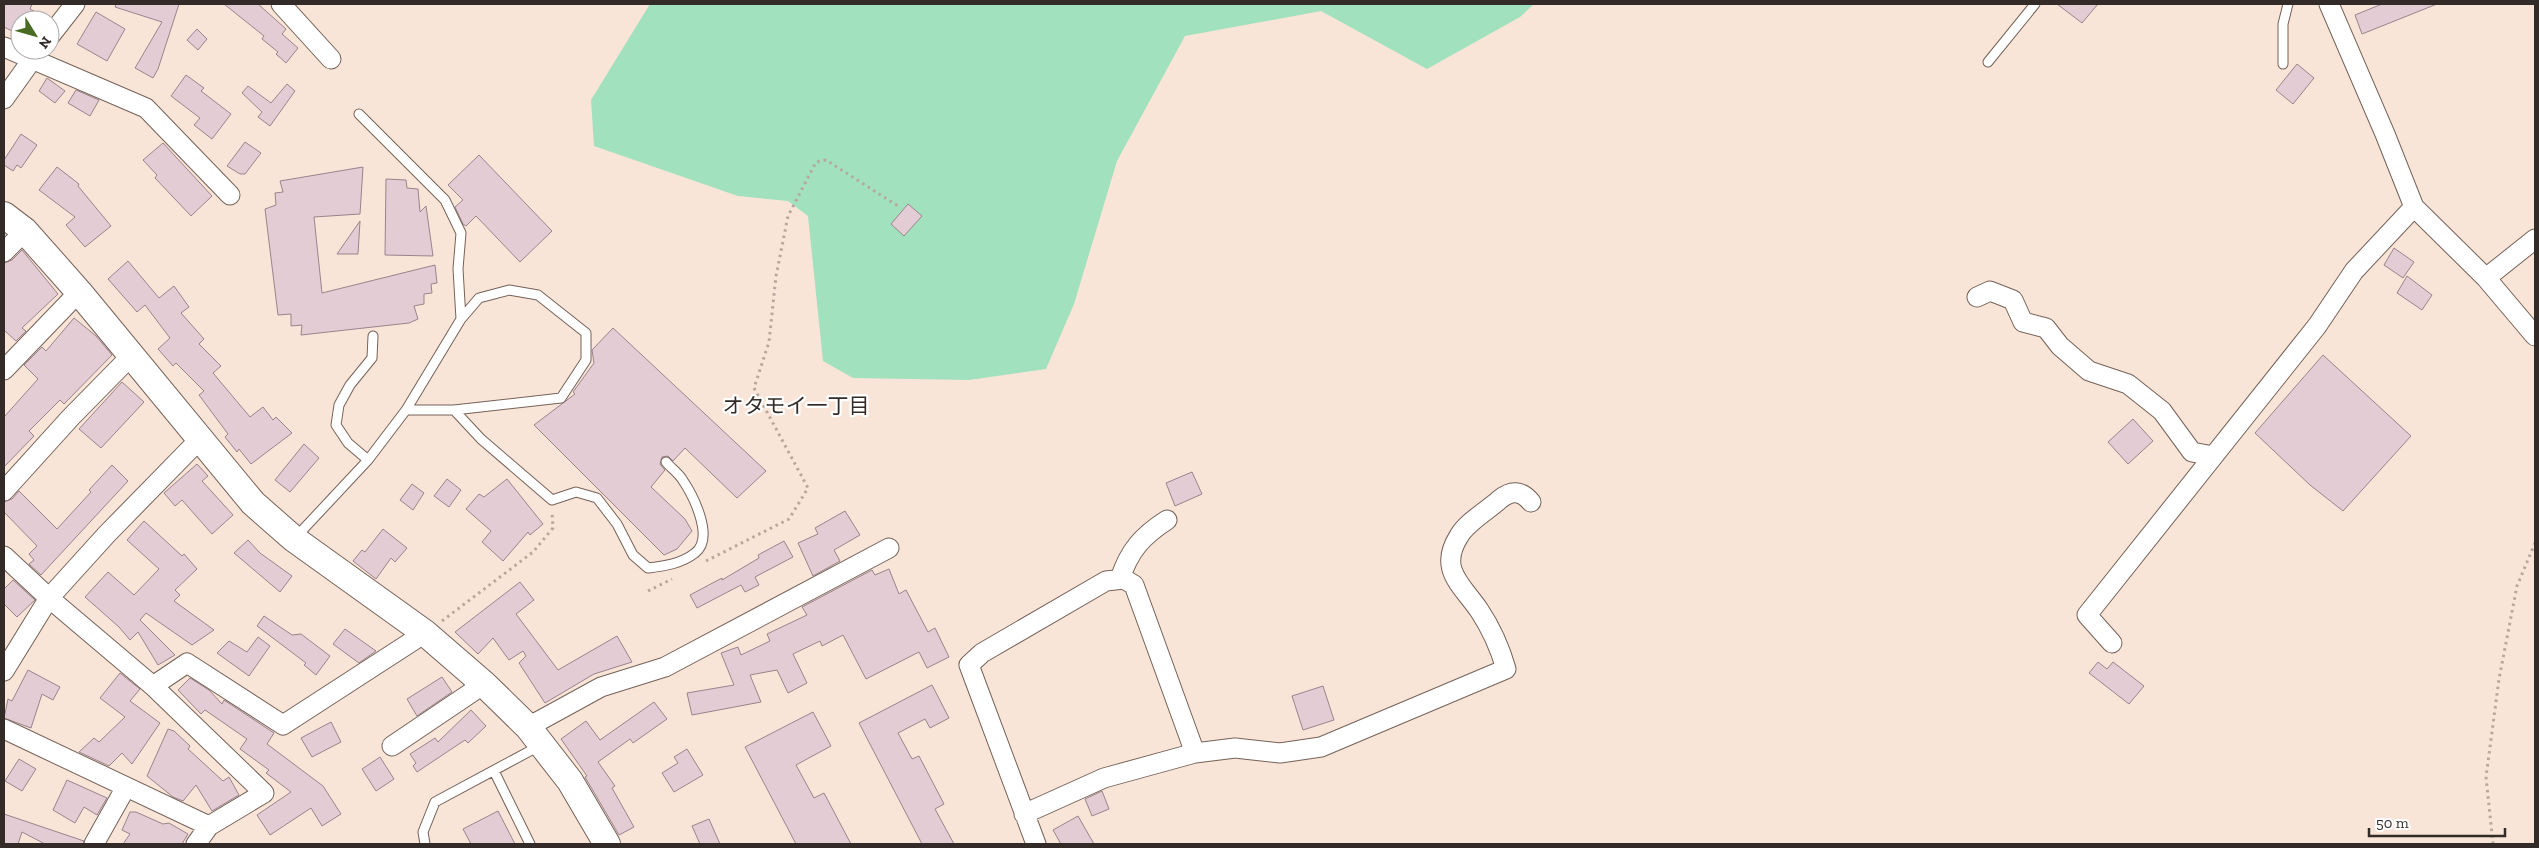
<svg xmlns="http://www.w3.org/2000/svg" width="2539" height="848" font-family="'Zilla Slab','Noto Sans JP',serif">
  <rect width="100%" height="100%" fill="#f9e4d8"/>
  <path fill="#a1e1be" d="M650,4H1534L1520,17L1427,69L1321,11L1185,36L1117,161L1074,304L1046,369L969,380L853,378L823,361L808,216L788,201L738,196L594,146L591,100Z"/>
  <path fill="#e3ccd4" stroke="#9a848c" d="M4,4H32L30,9L49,19L20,20V35L4,27Z
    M116,4H179L158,69L153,78L135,68L162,22L115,7Z
    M224,4H258L286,29L282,34L298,48L286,63L276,54L278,52L262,39L264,36Z
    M2057,4H2098L2082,23Z
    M2382,4H2437L2362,34L2355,15Z
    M96,12L125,29L107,61L77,44Z
    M197,29L207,39L198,50L187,40Z
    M2297,64L2314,78L2293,104L2276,90Z
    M186,75L204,88L201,91L231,114L212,139L194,125L200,118L171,96Z
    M47,78L65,91L55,103L39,91Z
    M287,84L295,91L270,126L258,117L262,112L242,93L248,86L271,103Z
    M76,90L99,100L90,116L68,103Z
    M21,134L37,145L21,168L17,165L13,171L4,165V160Z
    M245,142L261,153L245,174H240L227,166Z
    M163,143L212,196L191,216L155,178L157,175L143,160Z
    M479,155L552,231L520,262L476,216L466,226L463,224L455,207L463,200L448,185Z
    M57,167L79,184L78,186L111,226L85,247L66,225L75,217L39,190Z
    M363,167L360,214L314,217L322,293L435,265L437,283L431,284L432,293L424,294V304L414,306L418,319L409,323L301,335L302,325L291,326V314L278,315L265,209L276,205L275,193L283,192L280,181Z
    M386,179L406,180L407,188L418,189L420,212L426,206L433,256L385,255Z
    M908,204L922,216L904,236L891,224Z
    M360,221L358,254H337Z
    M2394,248L2414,262L2403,278L2384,265Z
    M22,250L58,294L22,328L26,331L16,341L4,330V263L12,260Z
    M128,261L159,298L174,286L189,307L181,313L204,339L199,344L221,366L213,373L250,417L263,407L273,420L276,417L292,433L251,464L239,449L237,452L225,437L228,434L199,395L204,391L176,363L173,366L158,349L170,338L145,305L137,312L108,279Z
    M2407,276L2432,295L2422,310L2397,293Z
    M74,318L96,336L112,355L64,404L60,400L29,431L34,436L4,467V417L38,379L24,365L42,347L46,351Z
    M613,328L766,471L737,498L685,448L673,461L668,456L662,457L660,464L665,470L651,487L685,519L692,531L677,549L664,555L534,425L575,394L573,392L594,363L592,350Z
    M2323,355L2411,436L2343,511L2310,485L2255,433Z
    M122,382L144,402L101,448L79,429Z
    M2133,419L2153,441L2128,464L2108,442Z
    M304,444L319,458L290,492L275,480Z
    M197,464L208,476L202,481L233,515L212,534L182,500L175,506L164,493Z
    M112,465L128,481L41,575L29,564L34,560L29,554L37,546L4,512V502L12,499L19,491L57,529L91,492L89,490Z
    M1192,472L1202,494L1175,506L1166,483Z
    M447,479L461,490L449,507L434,496Z
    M507,479L543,524L530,535L528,532L503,561L482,542L491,531L466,509L479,494L484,497Z
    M412,484L424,493L413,510L400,500Z
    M845,511L860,535L834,550L840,561L813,576L798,543L818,534L815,528Z
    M144,521L182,556L184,554L197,569L175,590L180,595L174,601L214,630L192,645L146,613L140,620L175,655L158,665L138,632L130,640L119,627L85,597L108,572L134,595L159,569L127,540Z
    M383,529L407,548L395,562L391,558L376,579L353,561L362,550L365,552Z
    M248,540L260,553L292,576L280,592L234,553Z
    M784,541L793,557L755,577L759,585L745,592L741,585L697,608L690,595L722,578V580L759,558L758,555Z
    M889,569L899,594L906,590L928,632L935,628L949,657L927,668L919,652L866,679L843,635L822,646L820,641L793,654L807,683L788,693L777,670L750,675L761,702L692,715L687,693L734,685L721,653L738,647L741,655L770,641L767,634L807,615L802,607L872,570L875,575Z
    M13,580L35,600L17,617L4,604V589Z
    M520,582L534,600L516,614L558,670L617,636L632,662L594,674L545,703L519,663L526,656L523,651L509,660L493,638L478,654L455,632Z
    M264,616L292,635L301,634L330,656L316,675L304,665L306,663L257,626Z
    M345,629L376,651L359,663L333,644Z
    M258,637L270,646L249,676L217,653L229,641L247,652Z
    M2098,662L2107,669L2113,662L2144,686L2129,704L2089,673Z
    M28,670L60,687L53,700L42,694L31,728L4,718L8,699L12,701Z
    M120,673L140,689L130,701L160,723L132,764L122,753L109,766L79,752L94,738L99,742L125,717L100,698Z
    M442,677L452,692L417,716L407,699Z
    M190,678L209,690L222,704L224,700L274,733L267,744L323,786L341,814L322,826L311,808L270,835L257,815L291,792L266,773L269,770L240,749L247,739L205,710L201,714L178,690Z
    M932,685L949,718L930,728L925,719L898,733L912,759L919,756L944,804L935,809L954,844H922L859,723Z
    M1323,686L1334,720L1303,730L1292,696Z
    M654,702L667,719L633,743L630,739L598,762L615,786L612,788L634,827L619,835L585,777L587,776L561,739L586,721L600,740Z
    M471,710L486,726L468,743L465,740L417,772L413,766L416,763L410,754L435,738L438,742Z
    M813,712L831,746L796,765L814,798L824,793L851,844H796L745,747Z
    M331,722L341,742L312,757L301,738Z
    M168,729L174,731L190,746L188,749L223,781L229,777L239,795L212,811L196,785L183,801L173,797L147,776Z
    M687,749L703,775L674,792L662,773L678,763L674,757Z
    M380,757L394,779L376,791L362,769Z
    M19,759L36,769L22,791L5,781Z
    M67,780L107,798L97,815L84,807L75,823L53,810Z
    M1102,791L1109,809L1092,816L1085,799Z
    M498,811L515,844H471L463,829Z
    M130,812H136L163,824L169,823L188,834L182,844H123L130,834L122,830Z
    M4,814L84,841L83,844H45L22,832L18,844H4Z
    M1078,816L1094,844H1061L1053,830Z
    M709,819L720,844H700L692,826Z"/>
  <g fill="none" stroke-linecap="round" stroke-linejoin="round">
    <g stroke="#756258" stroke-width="11">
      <path id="lane" d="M1988,62L2035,4
        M2283,64V24L2288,4
        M359,114L445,200L461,233L458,269L461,319
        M454,410L481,439L552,500L576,492L597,498L617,524L633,555L648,568C664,566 681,564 695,553C715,538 693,495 682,479C678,473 671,468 666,462
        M368,460L348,443L336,425L339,405L350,385L372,358L373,336
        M296,537L368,460L406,410L461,319L479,298L509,290L538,295L586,333V360L561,398L454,410H406
        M494,771L530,844
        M425,844L423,832L435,802L541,745"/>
    </g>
    <g stroke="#756258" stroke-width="21">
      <path id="street" d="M281,4L331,59
        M2329,4L2385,134L2414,207L2486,278L2535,336
        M50,36L75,4
        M4,47L146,108L230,195
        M4,99L39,50
        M4,252L25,231
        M2486,278L2535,239
        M1977,297L1990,291L2013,300L2023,322L2046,328L2060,346L2089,371L2128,384L2162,411L2192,452L2213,456
        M4,370L79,292
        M4,491L71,417L131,356
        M4,556L49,598L153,686L264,793L209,826L4,729
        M1120,579C1129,551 1142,536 1167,520
        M2112,643L2087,615L2317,326L2354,271L2414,207
        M4,671L49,598L107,534L199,440
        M153,686L187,663L283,725L425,633
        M528,727L601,687L665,667L889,548
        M392,746L484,684
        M1024,814L1104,778L1195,753L1235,748L1280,753L1321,747L1506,669C1500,648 1491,628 1479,610C1461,584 1438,569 1459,536C1467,522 1487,511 1499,500C1511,490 1521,490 1531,502
        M94,844L126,787
        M196,844L209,826
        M1036,844L969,665L982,653L1106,581L1124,579L1134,585L1195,753"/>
    </g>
    <g stroke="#756258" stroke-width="28">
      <path id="secondary" d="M4,215L25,231L79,292L253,503L294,539L425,633L484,684L528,727L570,781L607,844"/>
    </g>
    <path stroke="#b7a79d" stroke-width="3" stroke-dasharray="2.5 4" stroke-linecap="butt" d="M706,561L789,519L808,488L754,388L769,342L776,276L788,216L816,162L826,160L898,206
      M648,591L672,579
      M442,621L533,552L553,528L552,512
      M2493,844L2486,777L2499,679L2517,586L2535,543"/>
    <use href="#lane" stroke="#fff" stroke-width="9"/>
    <use href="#street" stroke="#fff" stroke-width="19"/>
    <use href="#secondary" stroke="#fff" stroke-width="26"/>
  </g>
  <g text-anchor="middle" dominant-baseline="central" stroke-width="4.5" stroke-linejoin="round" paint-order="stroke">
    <g font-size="21" fill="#332b27" stroke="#fff">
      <text x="796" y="405">オタモイ一丁目</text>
    </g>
  </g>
  <rect width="2539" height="848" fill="none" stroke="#332b27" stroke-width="10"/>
  <g transform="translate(35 35) rotate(127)"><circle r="24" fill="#ffffff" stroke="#adaaa9"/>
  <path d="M0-4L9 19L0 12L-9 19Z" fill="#496b22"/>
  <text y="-8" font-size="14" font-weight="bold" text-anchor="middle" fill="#332b27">N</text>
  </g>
  <path d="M2369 828v8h136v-8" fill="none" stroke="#332b27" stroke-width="2.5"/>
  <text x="2376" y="828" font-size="15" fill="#332b27" stroke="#ffffff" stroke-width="4" paint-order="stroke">50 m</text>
</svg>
